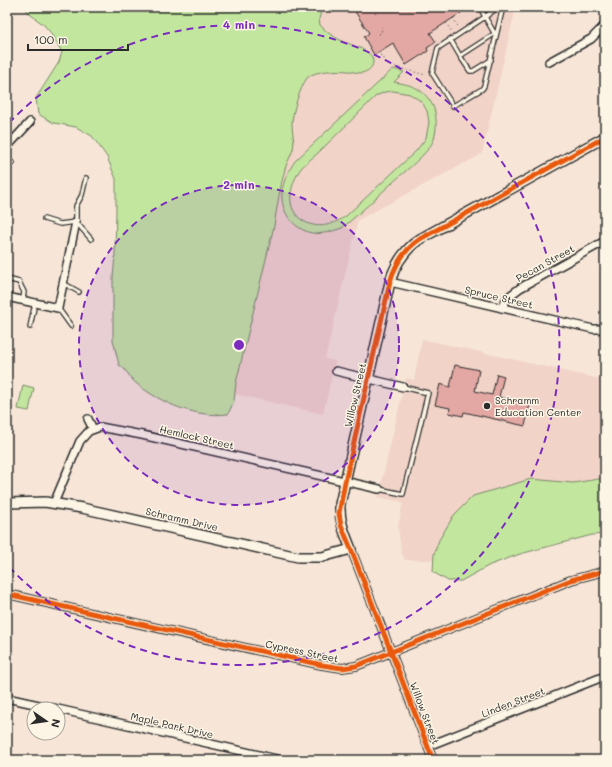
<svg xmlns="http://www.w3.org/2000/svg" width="612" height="767" font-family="Mali,sans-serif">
  <rect width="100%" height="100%" fill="#f7e6d8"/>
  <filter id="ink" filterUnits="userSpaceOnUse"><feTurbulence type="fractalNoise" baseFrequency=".025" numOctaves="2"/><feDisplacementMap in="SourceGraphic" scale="8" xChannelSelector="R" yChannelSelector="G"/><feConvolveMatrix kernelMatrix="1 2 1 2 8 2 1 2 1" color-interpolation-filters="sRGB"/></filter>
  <g filter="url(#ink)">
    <path fill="#f1d3c8" d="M310,7H516L482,154L358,220L325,359L335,361L323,414L221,391Z
      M422,339L605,380V486L486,559L405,560L401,551L398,527L403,502L378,497L406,378L414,380Z"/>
    <path fill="#c3e69f" stroke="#778865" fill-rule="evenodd" d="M24,7H322L319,19L320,25C326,32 334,37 342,41C350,45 374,50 373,62C373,68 366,73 360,73C356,73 352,71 348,71C339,70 314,70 307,78C300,88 292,112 292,124C292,132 295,141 293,149C291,156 287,162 285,169C280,187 277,207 274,226L236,383L234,401L228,414C197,418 162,404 137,384C129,378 127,369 119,365L113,340V278L115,254L116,210V179L107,157L92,136L76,127L54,123L38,114L36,98L59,62L62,52L50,32L44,25L31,15Z
      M393,69L404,72L394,82C413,85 423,88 433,106C437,115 437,129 434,139C429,153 404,172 392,183C376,198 360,213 342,228C333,231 322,235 312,233C293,229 280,211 282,192C283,181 289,170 295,161ZM393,91L410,94L422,102L427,111L429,122L426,138L416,151L346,216C334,224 321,229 307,223C286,213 288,191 298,173C302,165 313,158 319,152C338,133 357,115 376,96L385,92Z
      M23,385L34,388L29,411L18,409Z
      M605,478V534L592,535L520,554L490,565L461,581H448L433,572L434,554L439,540L454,515L473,496L531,479L573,483Z"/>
    <path fill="#e3a8a3" stroke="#2b2b2b" d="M352,7H458L461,13L430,33L436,42L427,48L428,51L406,65L393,43L374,55L364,37L369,33Z
      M455,365L479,370L475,391L492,395L497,374L504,376L499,397L530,404L525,426L464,412L463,416L449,413L450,408L435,405L440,384L450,387Z"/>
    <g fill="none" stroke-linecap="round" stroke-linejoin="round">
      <g stroke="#2b2b2b" stroke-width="6">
        <path id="lane" d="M480,7L485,17L498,7
          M496,36L485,17L438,48L432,73L453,106L482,89L484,86L503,7
          M450,39L460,56L494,34
          M460,56L470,71H473L491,60
          M7,161L13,163
          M86,178L82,195L76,206V222L91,239
          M44,219L60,224L76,222
          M7,279L19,282L24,292L23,300
          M63,283L79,292
          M58,308L71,326
          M30,327L35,303
          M379,489L403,494L428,393L403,387"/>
      </g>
      <g stroke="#2b2b2b" stroke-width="10">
        <path id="street" d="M549,62L591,39L605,25
          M7,147L30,122
          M390,282L593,329H600L605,327
          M7,297L58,308L76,222
          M501,308L508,297L520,288L605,241
          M336,371L403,387
          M88,419L93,429
          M54,503L80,441L89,431L100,427L142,435L379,489
          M351,549L433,760
          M7,594L322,665L342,668L356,666L571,580L605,571
          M7,698L57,709
          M58,709L281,760
          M428,746L605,676"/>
      </g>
      <g stroke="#2b2b2b" stroke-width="12">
        <path id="secondary" d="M7,503L45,502L82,508L298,557H322L351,549C345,534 339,521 340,504L390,282C395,264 404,250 420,239L605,137"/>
      </g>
      <path stroke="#2b2b2b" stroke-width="1" stroke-dasharray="1 3" stroke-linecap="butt" d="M453,18L459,28
        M446,23L452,32
        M379,34L381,33L382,27
        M378,52L388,65L426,75"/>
      <use href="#lane" stroke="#fcf5e5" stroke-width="3.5"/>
      <use href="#street" stroke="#fcf5e5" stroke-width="7"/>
      <use href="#secondary" stroke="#fcf5e5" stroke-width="9"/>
      <g stroke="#fcf5e5" stroke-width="8">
        <path id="cycleway" d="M7,594L322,665L342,668L356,666L571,580L605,571
          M433,760L351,549L341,525L339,513L345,482L390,282C395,264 404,250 420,239L605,137"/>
      </g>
      <use href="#cycleway" stroke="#e8590c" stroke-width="5"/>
    </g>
  </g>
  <circle cx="239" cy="345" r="160" fill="#7b2cbf" fill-opacity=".12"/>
  <g fill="none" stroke="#7b2cbf" stroke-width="2" stroke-dasharray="7 5">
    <circle cx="239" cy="345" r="160"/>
    <path d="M9 123A320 320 0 1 1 9 567"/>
  </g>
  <circle fill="#2b2b2b" stroke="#fcf5e5" stroke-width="1.5" cx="487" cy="406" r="4"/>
  <g text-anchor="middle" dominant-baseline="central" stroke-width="3" stroke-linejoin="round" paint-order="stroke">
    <g font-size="10" fill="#2b2b2b" stroke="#fcf5e5">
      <text transform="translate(545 263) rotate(-29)">Pecan Street</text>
      <text transform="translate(499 297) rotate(13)">Spruce Street</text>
      <text transform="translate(355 395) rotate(-77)">Willow Street</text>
      <text transform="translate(197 437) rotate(13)">Hemlock Street</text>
      <text transform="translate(182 519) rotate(13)">Schramm Drive</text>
      <text transform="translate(302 651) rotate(12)">Cypress Street</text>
      <text transform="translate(513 702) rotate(-21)">Linden Street</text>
      <text transform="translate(425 713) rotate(69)">Willow Street</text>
      <text transform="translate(172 725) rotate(13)">Maple Park Drive</text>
    </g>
    <g font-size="10" fill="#2b2b2b" stroke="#fcf5e5" text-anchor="start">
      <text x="495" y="400">Schramm<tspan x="495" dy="12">Education Center</tspan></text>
    </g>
  </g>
  <circle cx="239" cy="345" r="6" fill="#7b2cbf" stroke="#fcf5e5" stroke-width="2"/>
  <g font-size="12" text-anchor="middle" font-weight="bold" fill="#7b2cbf" stroke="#fcf5e5" stroke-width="3" stroke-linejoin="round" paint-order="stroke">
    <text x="239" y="29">4 min</text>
    <text x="239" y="189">2 min</text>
  </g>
  <rect width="612" height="767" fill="none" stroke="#fcf5e5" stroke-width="24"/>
  <rect x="12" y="12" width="588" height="743" fill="none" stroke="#2b2b2b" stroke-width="1.5" filter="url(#ink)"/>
  <g transform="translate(46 721) rotate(103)"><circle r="19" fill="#fcf5e5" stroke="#a8a49b"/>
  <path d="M0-3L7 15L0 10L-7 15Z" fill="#2b2b2b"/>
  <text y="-6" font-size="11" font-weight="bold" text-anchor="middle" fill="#2b2b2b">N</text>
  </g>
  <path d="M28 44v6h100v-6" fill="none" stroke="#2b2b2b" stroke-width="2"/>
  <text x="34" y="44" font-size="12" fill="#2b2b2b" stroke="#fcf5e5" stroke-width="3" paint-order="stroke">100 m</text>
</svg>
